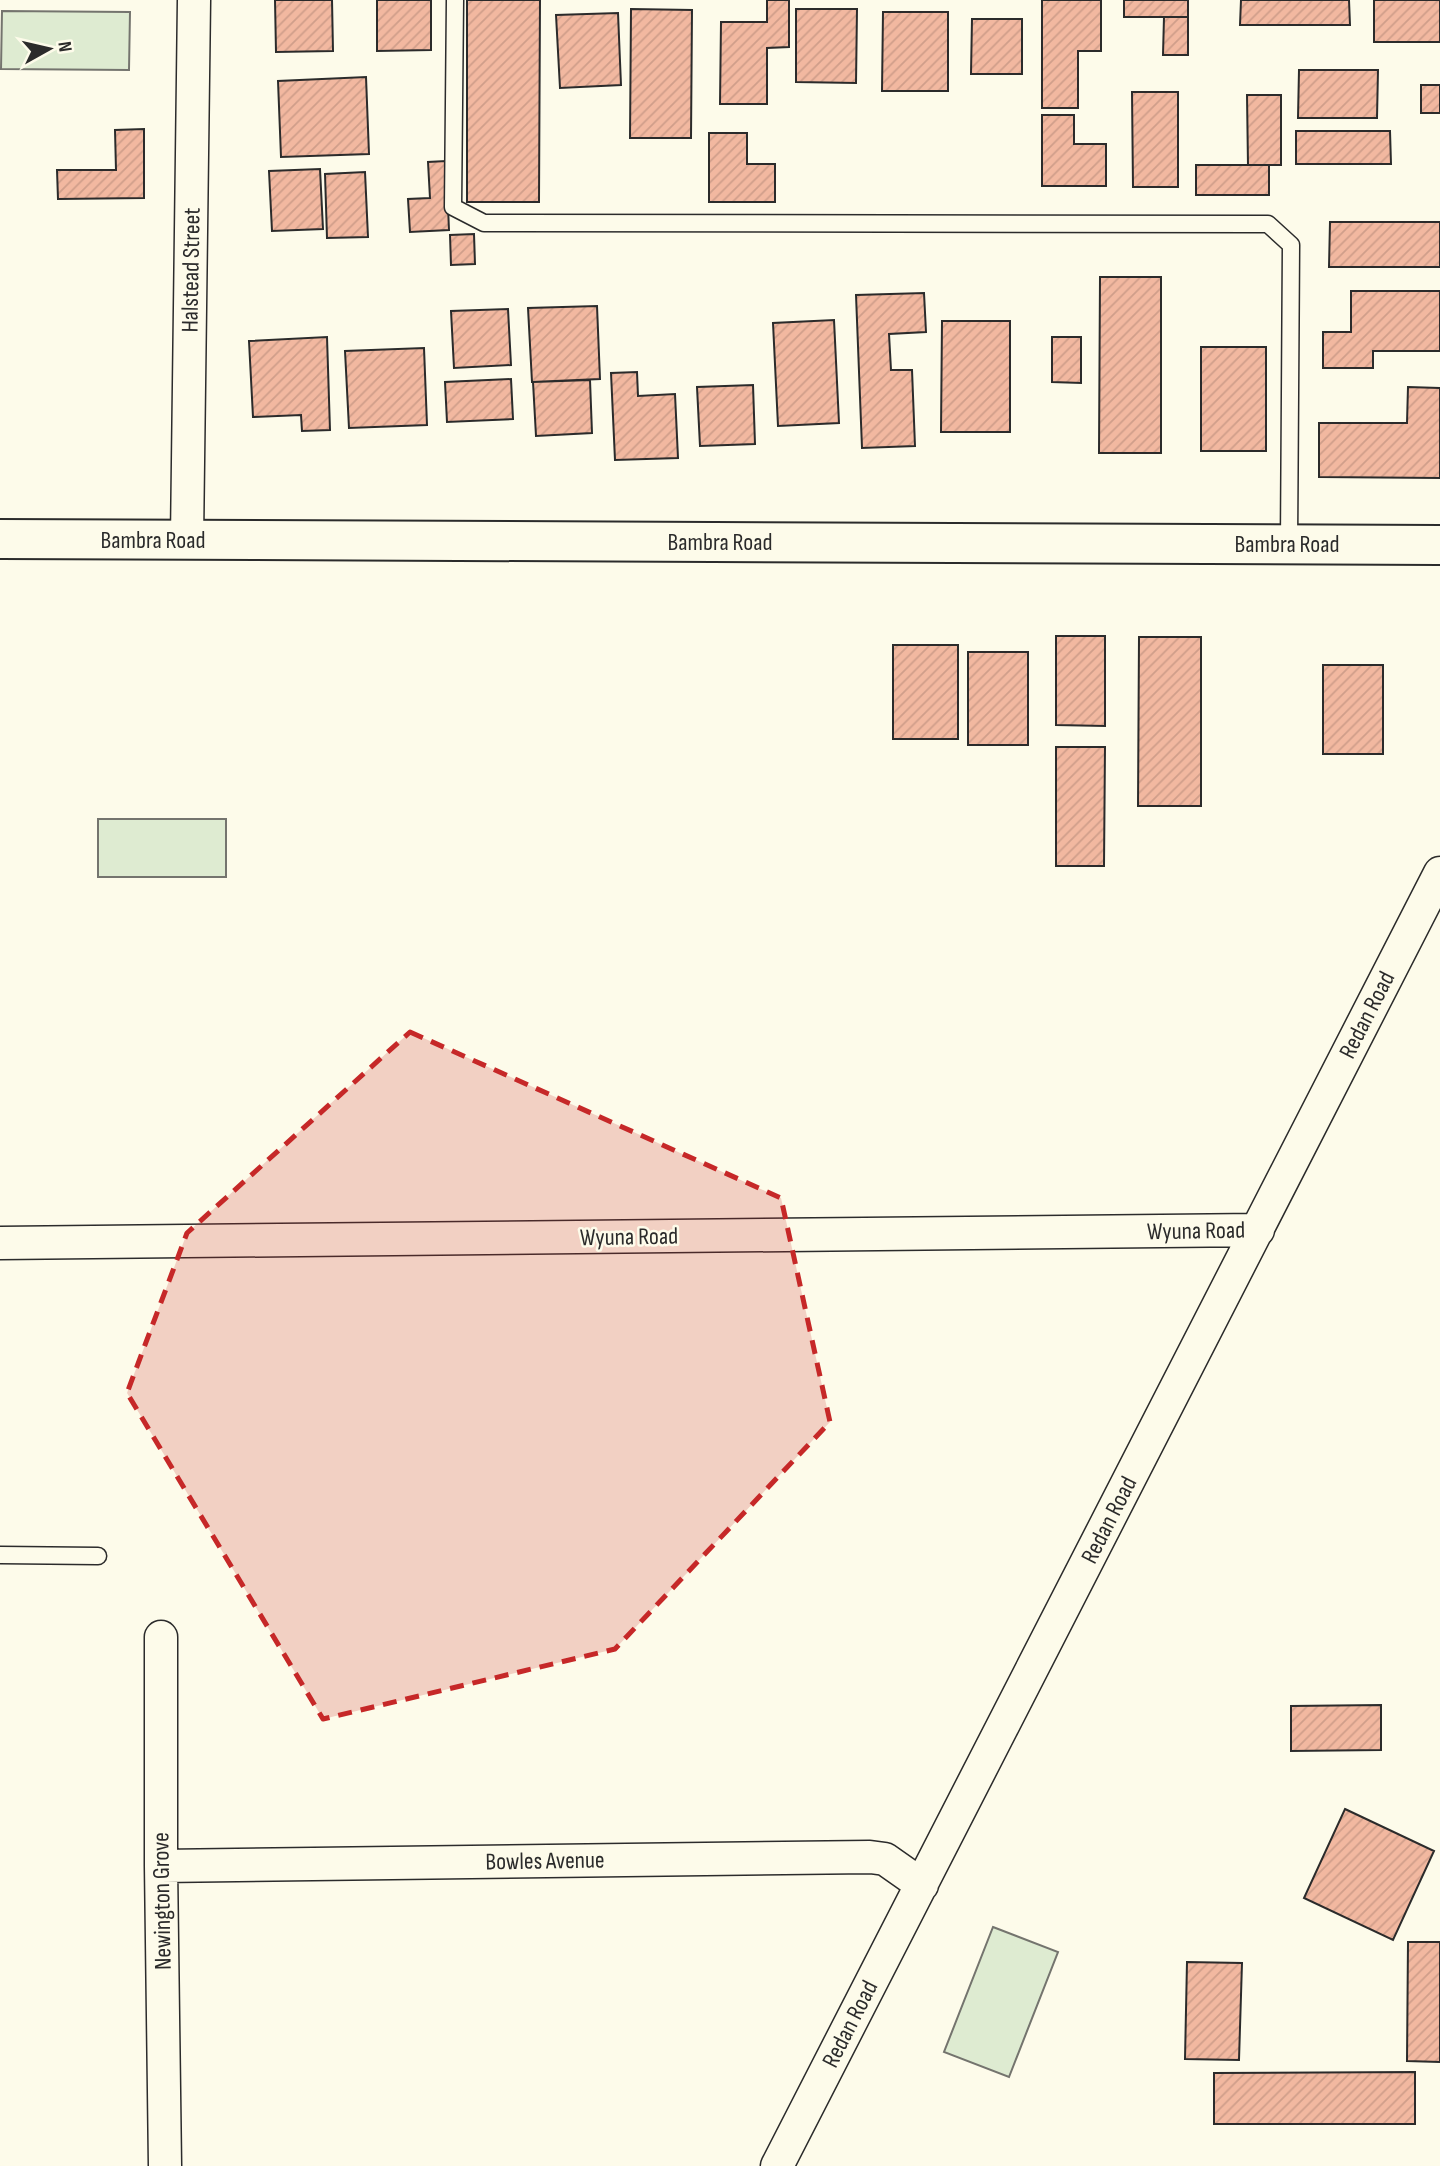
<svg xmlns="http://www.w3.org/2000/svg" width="1440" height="2166" font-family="'Sofia Sans Condensed',sans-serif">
  <defs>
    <pattern id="building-hatch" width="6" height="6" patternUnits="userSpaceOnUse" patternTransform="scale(1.75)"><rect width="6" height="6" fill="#f2b8a0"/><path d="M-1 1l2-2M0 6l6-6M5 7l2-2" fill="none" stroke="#d09e8a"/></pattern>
  </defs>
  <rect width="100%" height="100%" fill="#fdfbea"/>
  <path fill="#deebd1" stroke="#74746e" stroke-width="2" d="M2,11L130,12L129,70L1,69Z
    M98,819H226V877H98Z
    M993,1927L1058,1952L1009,2077L944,2052Z"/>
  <path fill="url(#building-hatch)" stroke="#2b2b2b" stroke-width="2" d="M275,0H332L333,51L276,52Z
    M377,0H431V50L377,51Z
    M467,0H540L539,202H467Z
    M767,0H789V47L767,48V104H720L721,22H767Z
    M1042,0H1101V51H1078V108H1042Z
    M1124,0H1188V17H1124Z
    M1241,0H1349L1350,25H1240Z
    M1374,0H1440V42H1374Z
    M631,9L692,10L691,138H630Z
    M796,9H857L856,83L796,82Z
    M883,12H948V91H882Z
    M618,13L621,85L560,88L556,15Z
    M1164,17H1188V55H1163Z
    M972,19H1022V74H971Z
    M1299,70H1378L1377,118H1298Z
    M366,77L369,154L281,157L278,81Z
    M1421,85H1440V113H1421Z
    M1132,92H1178V187H1133Z
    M1247,95H1281V165H1248Z
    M1042,115H1074V144H1106V186H1042Z
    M144,129V198L58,199L57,170H116L115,130Z
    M1296,131H1390L1391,164H1296Z
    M709,133H747V164H775V202H709Z
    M446,161L449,230L410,232L408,199L430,198L428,162Z
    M1196,165H1269V195H1196Z
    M320,169L323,229L272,231L269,171Z
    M365,172L368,237L327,238L325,174Z
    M1330,222H1440V267H1329Z
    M474,234L475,264L451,265L450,235Z
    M1100,277H1161V453H1099Z
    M1351,291H1440V351H1373V368H1323V332H1351Z
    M924,293L926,332L889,334L891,370H912L915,446L862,448L856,295Z
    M597,306L600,379L532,382L528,308Z
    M508,309L511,365L454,368L451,311Z
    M834,320L839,423L778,426L773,323Z
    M942,321H1010V432H941Z
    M327,337L330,430L302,431L301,415L253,417L249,341Z
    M1052,337H1081V383L1052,382Z
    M1201,347H1266V451H1201Z
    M424,348L427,425L349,428L345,351Z
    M637,372L638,396L675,394L678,458L615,460L611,373Z
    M511,379L513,419L447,422L445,382Z
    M590,380L592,433L536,436L533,382Z
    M753,385L755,444L700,446L697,387Z
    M1408,387L1440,388V478L1319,477V423H1407Z
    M1056,636H1105V726L1056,725Z
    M1139,637H1201V806H1138Z
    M893,645H958V739H893Z
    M968,652H1028V745H968Z
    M1323,665H1383V754H1323Z
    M1056,747H1105L1104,866H1056Z
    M1381,1705V1750L1291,1751V1706Z
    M1345,1809L1434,1851L1393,1940L1304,1898Z
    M1408,1942H1440V2062L1407,2061Z
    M1187,1962L1242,1963L1239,2060L1185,2059Z
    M1415,2072V2124H1214V2073Z"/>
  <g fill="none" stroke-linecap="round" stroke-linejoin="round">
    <g stroke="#2b2b2b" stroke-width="19">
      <path id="service" d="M455,0L453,207L484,223L1268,224L1291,245L1289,544
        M0,1555L98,1556"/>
    </g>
    <g stroke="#2b2b2b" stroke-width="35">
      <path id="minor" d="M187,539L194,0
        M0,1243L1258,1230
        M161,1637V1866L165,2166
        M161,1866L870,1857L885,1859L922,1885
        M777,2166L1440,873"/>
    </g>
    <g stroke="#2b2b2b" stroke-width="42">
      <path id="tertiary" d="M0,539L1440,545"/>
    </g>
    <use href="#service" stroke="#fdfbea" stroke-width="16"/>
    <use href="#minor" stroke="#fdfbea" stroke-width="32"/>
    <use href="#tertiary" stroke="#fdfbea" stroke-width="38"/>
  </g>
  <path fill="#c62828" fill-opacity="0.2" stroke="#c62828" stroke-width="5" stroke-dasharray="14 9" stroke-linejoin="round" d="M410,1032L781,1198L830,1422L615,1649L323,1719L127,1393L187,1233Z"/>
  <g text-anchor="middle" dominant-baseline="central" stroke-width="5" stroke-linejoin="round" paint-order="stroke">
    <g font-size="24" fill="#2b2b2b" stroke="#fdfbea">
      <text transform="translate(191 270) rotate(-89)">Halstead Street</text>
      <text x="153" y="540">Bambra Road</text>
      <text x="720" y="542">Bambra Road</text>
      <text x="1287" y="544">Bambra Road</text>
      <text transform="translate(1367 1015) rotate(-63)">Redan Road</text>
      <text transform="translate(1196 1231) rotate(-1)">Wyuna Road</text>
      <text transform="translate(629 1237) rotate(-1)">Wyuna Road</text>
      <text transform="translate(1109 1520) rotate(-63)">Redan Road</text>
      <text transform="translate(545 1861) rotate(-1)">Bowles Avenue</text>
      <text transform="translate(162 1901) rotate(-91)">Newington Grove</text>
      <text transform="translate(850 2024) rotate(-63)">Redan Road</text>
    </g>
  </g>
  <g transform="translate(49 49) rotate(82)" stroke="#fdfbea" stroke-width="5" paint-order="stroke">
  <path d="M0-5L12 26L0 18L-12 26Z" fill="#2b2b2b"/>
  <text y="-10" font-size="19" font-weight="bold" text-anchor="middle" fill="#2b2b2b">N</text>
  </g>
</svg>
